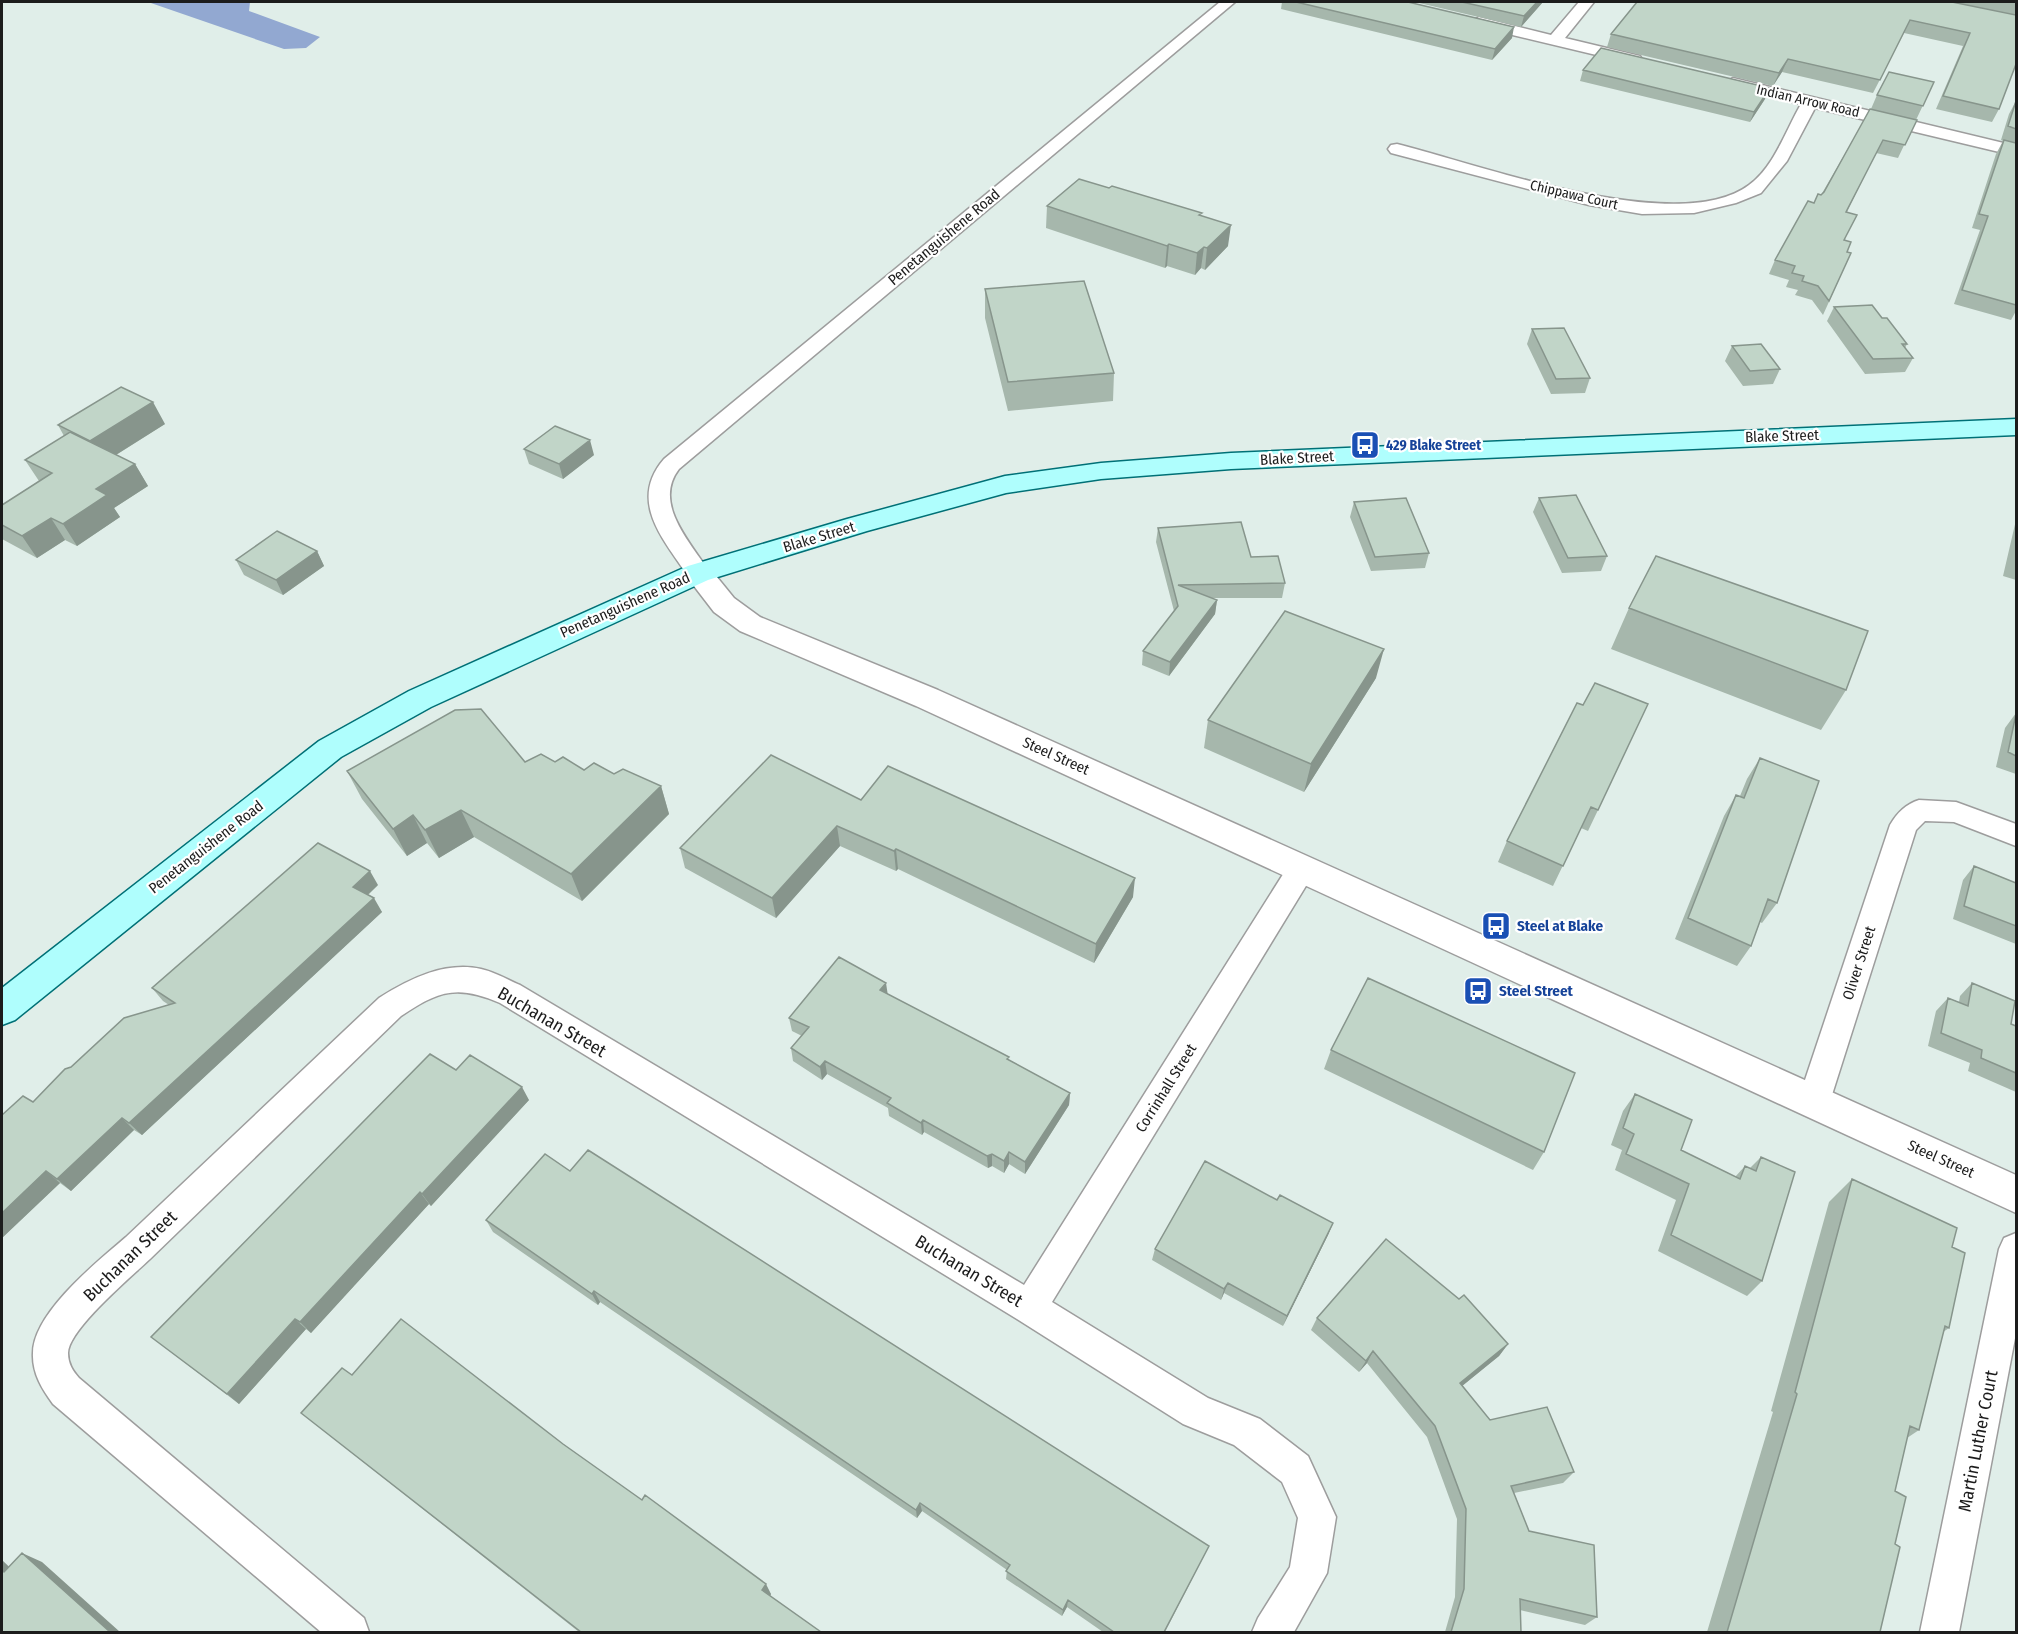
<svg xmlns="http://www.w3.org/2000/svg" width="2018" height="1634" font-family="'Fira Sans Condensed',sans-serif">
  <rect width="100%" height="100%" fill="#e0eee9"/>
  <path fill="#92a8d1" d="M148,2H250L249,11L320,37L306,48L284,49Z"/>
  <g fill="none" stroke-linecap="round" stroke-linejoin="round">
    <g stroke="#9d9d9d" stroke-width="3">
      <path id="minor" d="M1220,2H1235L679,469C652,504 692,544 710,573L706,579L698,581L690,579C665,541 627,502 664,459Z
        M1579,2H1594L1565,38L1640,56L1642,59L1640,62L1634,64L1479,27L1471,22L1479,17L1551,35Z
        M1733,78L2016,146V156L1815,108L1787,161L1761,193L1736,203L1694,213L1642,214L1589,205L1391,153L1388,149L1391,145L1397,144C1478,164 1678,238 1749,185C1774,167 1786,130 1801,104L1727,86L1725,83Z
        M1919,800L1956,802L2016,824V846L1954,822L1925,821L1916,830L1830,1101L1825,1111L1814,1115L1803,1111L1798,1101L1890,825C1897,813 1906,804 1919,800Z
        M1302,857L1312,860L1316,868L1312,876L1052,1302L1208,1398L1260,1419L1308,1456L1336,1517L1327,1573L1294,1632H1252L1258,1618L1290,1567L1298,1518L1282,1482L1234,1445L1183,1424L1017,1319L500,1003C457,984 438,991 401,1016L150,1259C132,1276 68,1330 68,1353C68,1364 73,1371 79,1378L364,1618L369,1632H321L53,1404C42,1389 32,1373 33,1353C33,1313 98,1261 126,1237L379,998C409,979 445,961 481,969C495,972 508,980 520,985L1024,1285L1292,860Z
        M2016,1233V1333L1959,1632H1920L1999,1249L2004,1238Z"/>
    </g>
    <g stroke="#9d9d9d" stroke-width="3">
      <path id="tertiary" d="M698,563L708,566L734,598L760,617L938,690L2016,1175V1213L916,706L740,631L714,612L684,573L688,566Z"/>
    </g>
    <g stroke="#007076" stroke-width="3">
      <path id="secondary" d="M2016,419V435L1231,469L1101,479L1006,493L867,531L708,580L431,707L341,757L15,1020L2,1025V988L319,741L409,691L688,566L847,519L1005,476L1101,463L1231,453Z"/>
    </g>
    <use href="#minor" fill="#fff" fill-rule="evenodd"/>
    <use href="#tertiary" fill="#fff" fill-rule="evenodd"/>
    <use href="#secondary" fill="#affefd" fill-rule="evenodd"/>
  </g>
  <path fill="#a6b7ac" d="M1282,2H1408L1512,38L1492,60L1281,9Z
    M1415,2H1543L1521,27Z
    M1637,2H2016V64L1999,109L1992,122L1936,109L1963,46L1904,33L1873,93L1782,72L1773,86L1607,47L1611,34Z
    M1583,70L1765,99L1750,122L1580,81Z
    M1934,82L1898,158L1876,153L1847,212L1845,241L1847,252L1851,253L1823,315L1812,300L1795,295L1798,290L1786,287L1789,280L1769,274L1775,260L1814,203L1821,195L1871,109L1877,95Z
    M2016,101V311L2011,320L1954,304L1980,230L1972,228L1996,154L2003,141L2001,140L2009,114Z
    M1047,206L1201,216L1228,246L1205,270L1201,268L1195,275L1167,266L1165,268L1046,228Z
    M985,289L1114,373L1113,401L1008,411L985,318Z
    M1834,307L1882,318L1907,344L1905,348L1913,358L1905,372L1865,374L1827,321Z
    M1532,329L1590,378L1585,393L1551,394L1527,344Z
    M1732,346L1780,369L1773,384L1743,386L1725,361Z
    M165,424L116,455L135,464L148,486L114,508L120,517L77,546L65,540L37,558L2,539V505L39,481L25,460L64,436L58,425Z
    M524,449L594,455L563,479L529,464Z
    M1539,498L1607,556L1601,571L1562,573L1533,512Z
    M1354,502L1429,553L1425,568L1371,571L1350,517Z
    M2016,520V580L2003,576Z
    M1158,528L1251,557L1285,583L1282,598H1212L1217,600L1215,614L1169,676L1142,665L1143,651L1174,611L1156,542Z
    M317,551L324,566L283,595L244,575L236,560Z
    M1629,608L1846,690L1821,730L1611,649Z
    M1376,678L1304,792L1204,748L1208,720Z
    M1577,703L1598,810L1588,831L1581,828L1553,886L1498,862L1507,841Z
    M2016,713V774L1996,767L2005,728Z
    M1760,758L1777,903L1762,923L1760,922L1751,946L1737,966L1675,939L1724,816L1736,795L1740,796L1747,779Z
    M525,762H555L584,770L614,774L661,786L669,814L582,901L474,837L439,858L427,843L407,856L362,799L347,771Z
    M861,800L1133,897L1094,963L898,869L896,871L840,846L776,918L685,868L680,848Z
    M1974,866L2016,883V944L1953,919L1963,880Z
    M378,885L368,895L382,912L142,1135L134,1130L71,1191L60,1183L2,1238L33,1102L169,1005L163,1001L152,988Z
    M1972,983L2011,1024L2016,1026V1092L1968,1071L1970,1063L1928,1046L1936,1011L1948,998L1959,1002L1960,996Z
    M888,994L1070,1093L1069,1105L1025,1174L1009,1164L1004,1173L992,1166L988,1168L924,1132L922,1135L889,1116L888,1108L827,1074L822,1080L793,1061L791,1048L802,1036L792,1031L789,1018Z
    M1331,1050L1544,1152L1533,1170L1324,1069Z
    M456,1070L529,1100L431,1206L429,1204L311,1333L306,1329L239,1404L151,1337Z
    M1635,1094L1681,1150L1735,1177L1745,1166L1750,1168L1761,1157L1762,1281L1747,1296L1658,1251L1676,1200L1615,1170L1622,1150L1611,1145L1623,1111Z
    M570,1171L1205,1554L1165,1632H1103L1067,1607L1062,1616L1006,1579L1007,1570L922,1511L917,1518L600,1302L598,1305L493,1232L486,1220Z
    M1852,1179L1952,1247L1949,1328L1943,1332L1919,1430L1907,1438L1895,1491V1544L1880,1632H1707L1773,1412L1771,1411L1829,1202Z
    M1333,1223L1328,1235L1283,1326L1224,1293L1221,1300L1152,1260L1155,1249Z
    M1317,1318L1508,1344L1499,1356L1462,1386L1490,1420L1574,1472L1563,1483L1514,1493L1529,1531L1597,1617L1585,1625L1520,1610L1521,1632H1445L1455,1597L1457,1519L1427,1437L1367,1363L1359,1372L1311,1330Z
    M352,1375L563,1444L771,1594L770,1596L821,1632H579L301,1413Z"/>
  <path fill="#87958c" d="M1537,2H1543L1521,27L1524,16Z
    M1514,27L1512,38L1492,60L1495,49Z
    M1788,59L1782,72L1773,86L1779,73Z
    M1770,88L1765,99L1750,122L1754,112Z
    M1231,225L1228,246L1205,270L1207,248Z
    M1169,244L1167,266L1165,268L1167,246Z
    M1204,247L1201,268L1195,275L1197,253Z
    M153,402L165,424L103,463L90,441Z
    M590,440L594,455L563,479L559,464Z
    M135,464L148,486L114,508L120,517L77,546L63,524L96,489Z
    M51,518L65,540L37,558L22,536Z
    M317,551L324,566L283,595L276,580Z
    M1217,600L1215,614L1169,676L1170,662Z
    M1384,649L1376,678L1304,792L1311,764Z
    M661,786L669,814L582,901L571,874Z
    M461,810L474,837L439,858L425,830Z
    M413,815L427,843L407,856L393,829Z
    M837,826L840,846L776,918L772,898Z
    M896,849L898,869L896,871L894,851Z
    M370,871L378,885L361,901L353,887Z
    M1135,878L1133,897L1094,963L1096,944Z
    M374,898L382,912L142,1135L129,1123Z
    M886,983L888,996L880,990Z
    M825,1061L827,1074L822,1080L820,1067Z
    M522,1087L529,1100L431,1206L422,1194Z
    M1070,1093L1069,1105L1025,1174V1162Z
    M122,1118L134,1130L71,1191L57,1179Z
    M923,1120L924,1132L922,1135L921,1123Z
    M1009,1152V1164L1004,1173V1161Z
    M992,1154V1166L988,1168L987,1156Z
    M46,1171L60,1183L2,1238V1213Z
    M420,1192L429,1204L311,1333L300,1322Z
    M1333,1223L1328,1235L1283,1326L1287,1316Z
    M1228,1283L1224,1293L1221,1300L1224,1289Z
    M594,1291L600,1302L598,1305L592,1294Z
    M295,1319L306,1329L239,1404L227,1394Z
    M1508,1344L1499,1356L1451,1395L1460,1383Z
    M1373,1351L1367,1363L1359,1372L1366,1361Z
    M920,1503L922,1511L917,1518L916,1510Z
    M22,1553L42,1562L120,1632H110Z
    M2,1560L24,1581L4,1572L2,1570Z
    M766,1584L771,1594L768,1599L762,1590Z
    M1068,1600L1067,1607L1062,1616L1063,1610Z"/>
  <path fill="#c1d5c8" stroke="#87958c" stroke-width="1.5" d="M1296,2H1408L1514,27L1495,49Z
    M1462,2H1537L1524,16Z
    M1637,2H1952L2016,15V64L1999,109L1943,96L1970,33L1910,20L1880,80L1788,59L1779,73L1611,34Z
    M1601,48L1770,88L1754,112L1583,70Z
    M1889,72L1934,82L1923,106L1877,95Z
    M2016,101V129L2008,126Z
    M1870,109L1917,120L1905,145L1883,140L1846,212L1857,215L1844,240L1851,242L1847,252L1851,253L1829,301L1818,286L1802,281L1804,276L1792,273L1795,266L1775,260L1808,201L1814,203L1818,194L1821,195L1824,192Z
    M2004,140L2016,143V305L1962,290L1988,216L1979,214Z
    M1079,179L1109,188L1112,186L1202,213L1199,215L1231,225L1207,248L1204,247L1197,253L1169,244L1167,246L1047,206Z
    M1084,281L1114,373L1008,382L985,289Z
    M1872,305L1882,318H1887L1907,344H1902L1913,358L1873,359L1834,307Z
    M1564,328L1590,378L1556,379L1532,329Z
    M1761,344L1780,369L1750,371L1732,346Z
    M121,387L153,402L90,441L58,425Z
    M555,426L590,440L559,464L524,449Z
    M70,432L135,464L96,489L107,495L63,524L51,518L22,536L2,525V505L52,473L25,460Z
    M1576,495L1607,556L1568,558L1539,498Z
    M1406,498L1429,553L1375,557L1354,502Z
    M1241,522L1251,557L1278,556L1285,583L1178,585L1217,600L1170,662L1143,651L1178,606L1158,528Z
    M277,531L317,551L276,580L236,560Z
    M1656,556L1868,631L1846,690L1629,608Z
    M1285,611L1384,649L1311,764L1208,720Z
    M1595,683L1648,704L1598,810L1591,807L1563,866L1507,841L1577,703L1583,705Z
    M481,709L525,762L541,754L555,762L563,757L584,770L594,763L614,774L623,769L661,786L571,874L461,810L425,830L413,815L393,829L347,771L455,710Z
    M2016,714V756L2008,752Z
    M771,755L861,800L888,766L1135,878L1096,944L896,849L894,851L837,826L772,898L680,848Z
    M1760,758L1819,781L1777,903L1768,899L1751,946L1688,918L1736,795L1744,798Z
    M318,843L370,871L353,887L374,898L129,1123L122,1118L57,1179L46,1171L2,1213V1115L23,1096L33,1102L65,1069L71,1067L124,1018L175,1003L152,988Z
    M1974,866L2016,883V926L1964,906Z
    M839,957L886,983L880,990L1009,1057L1007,1059L1070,1093L1025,1162L1009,1152L1004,1161L992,1154L987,1156L923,1120L921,1123L887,1103L891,1098L825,1061L820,1067L791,1048L809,1027L789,1018Z
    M1368,978L1575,1073L1544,1152L1331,1050Z
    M1972,983L2015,1001L2011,1024L2016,1026V1073L1981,1058L1982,1050L1941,1033L1948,998L1968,1006Z
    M430,1054L456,1070L470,1055L522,1087L422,1194L420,1192L300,1322L295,1319L227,1394L151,1337Z
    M1635,1094L1692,1120L1681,1150L1740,1179L1745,1166L1756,1171L1761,1157L1795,1172L1762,1281L1671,1235L1689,1184L1626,1154L1634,1134L1623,1128Z
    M588,1150L1209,1546L1164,1632H1114L1068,1600L1063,1610L1006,1571L1010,1565L920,1503L916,1510L594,1291L592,1294L486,1220L545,1154L570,1171Z
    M1205,1161L1277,1200L1280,1195L1333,1223L1287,1316L1228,1283L1224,1289L1155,1249Z
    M1852,1179L1957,1228L1952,1247L1965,1253L1949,1328L1945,1326L1919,1430L1910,1426L1895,1491L1906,1497L1895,1544L1900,1547L1880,1632H1727L1797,1394L1795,1392Z
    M1386,1239L1459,1299L1464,1295L1508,1344L1460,1383L1490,1420L1547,1407L1574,1472L1511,1486L1529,1531L1594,1545L1597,1617L1520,1599L1521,1632H1451L1464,1589L1466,1509L1435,1426L1373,1351L1366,1361L1317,1318Z
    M401,1319L563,1444L642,1500L645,1495L766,1584L762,1590L821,1632H581L301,1413L342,1368L352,1375Z
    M22,1553L110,1632H2V1570L4,1572Z"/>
  <defs>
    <g id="bus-square" transform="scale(1.5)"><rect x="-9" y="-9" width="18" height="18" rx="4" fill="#1a4fb4" stroke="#fff"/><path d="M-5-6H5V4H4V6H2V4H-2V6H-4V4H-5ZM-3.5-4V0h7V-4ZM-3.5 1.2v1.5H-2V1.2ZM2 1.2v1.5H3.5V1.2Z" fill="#fff"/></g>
  </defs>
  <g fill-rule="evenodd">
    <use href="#bus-square" x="1365" y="445"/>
    <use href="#bus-square" x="1496" y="926"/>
    <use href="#bus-square" x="1478" y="991"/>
  </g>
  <g text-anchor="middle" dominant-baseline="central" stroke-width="4.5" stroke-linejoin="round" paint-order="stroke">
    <g font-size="14" fill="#1c1c1c" stroke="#fff">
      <text transform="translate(1808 101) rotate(13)">Indian Arrow Road</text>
      <text transform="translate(1574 195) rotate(13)">Chippawa Court</text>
    </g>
    <g font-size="14" font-weight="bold" fill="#164399" stroke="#fff" text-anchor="start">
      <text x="1386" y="445">429 Blake Street</text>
    </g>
    <g font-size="15" fill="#1c1c1c" stroke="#fff">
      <text transform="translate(944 237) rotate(-40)">Penetanguishene Road</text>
      <text transform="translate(1782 436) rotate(-2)">Blake Street</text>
      <text transform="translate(1297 458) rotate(-3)">Blake Street</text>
      <text transform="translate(819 537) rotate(-17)">Blake Street</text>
      <text transform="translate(625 605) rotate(-24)">Penetanguishene Road</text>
      <text transform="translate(1056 756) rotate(24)">Steel Street</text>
      <text transform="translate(206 847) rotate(-38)">Penetanguishene Road</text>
      <text transform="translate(1859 963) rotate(-72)">Oliver Street</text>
      <text transform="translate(1166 1088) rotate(-58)">Corrinhall Street</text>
      <text transform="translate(1941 1159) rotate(24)">Steel Street</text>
    </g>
    <g font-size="15" font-weight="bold" fill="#164399" stroke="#fff" text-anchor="start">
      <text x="1517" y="926">Steel at Blake</text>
      <text x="1499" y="991">Steel Street</text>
    </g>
    <g font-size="18" fill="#1c1c1c" stroke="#fff">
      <text transform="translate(552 1022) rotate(30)">Buchanan Street</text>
      <text transform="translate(130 1256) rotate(-44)">Buchanan Street</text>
      <text transform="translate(969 1271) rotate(31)">Buchanan Street</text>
      <text transform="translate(1978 1441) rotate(-79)">Martin Luther Court</text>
    </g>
  </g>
  <rect width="2018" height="1634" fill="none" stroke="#1c1c1c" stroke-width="6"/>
</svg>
